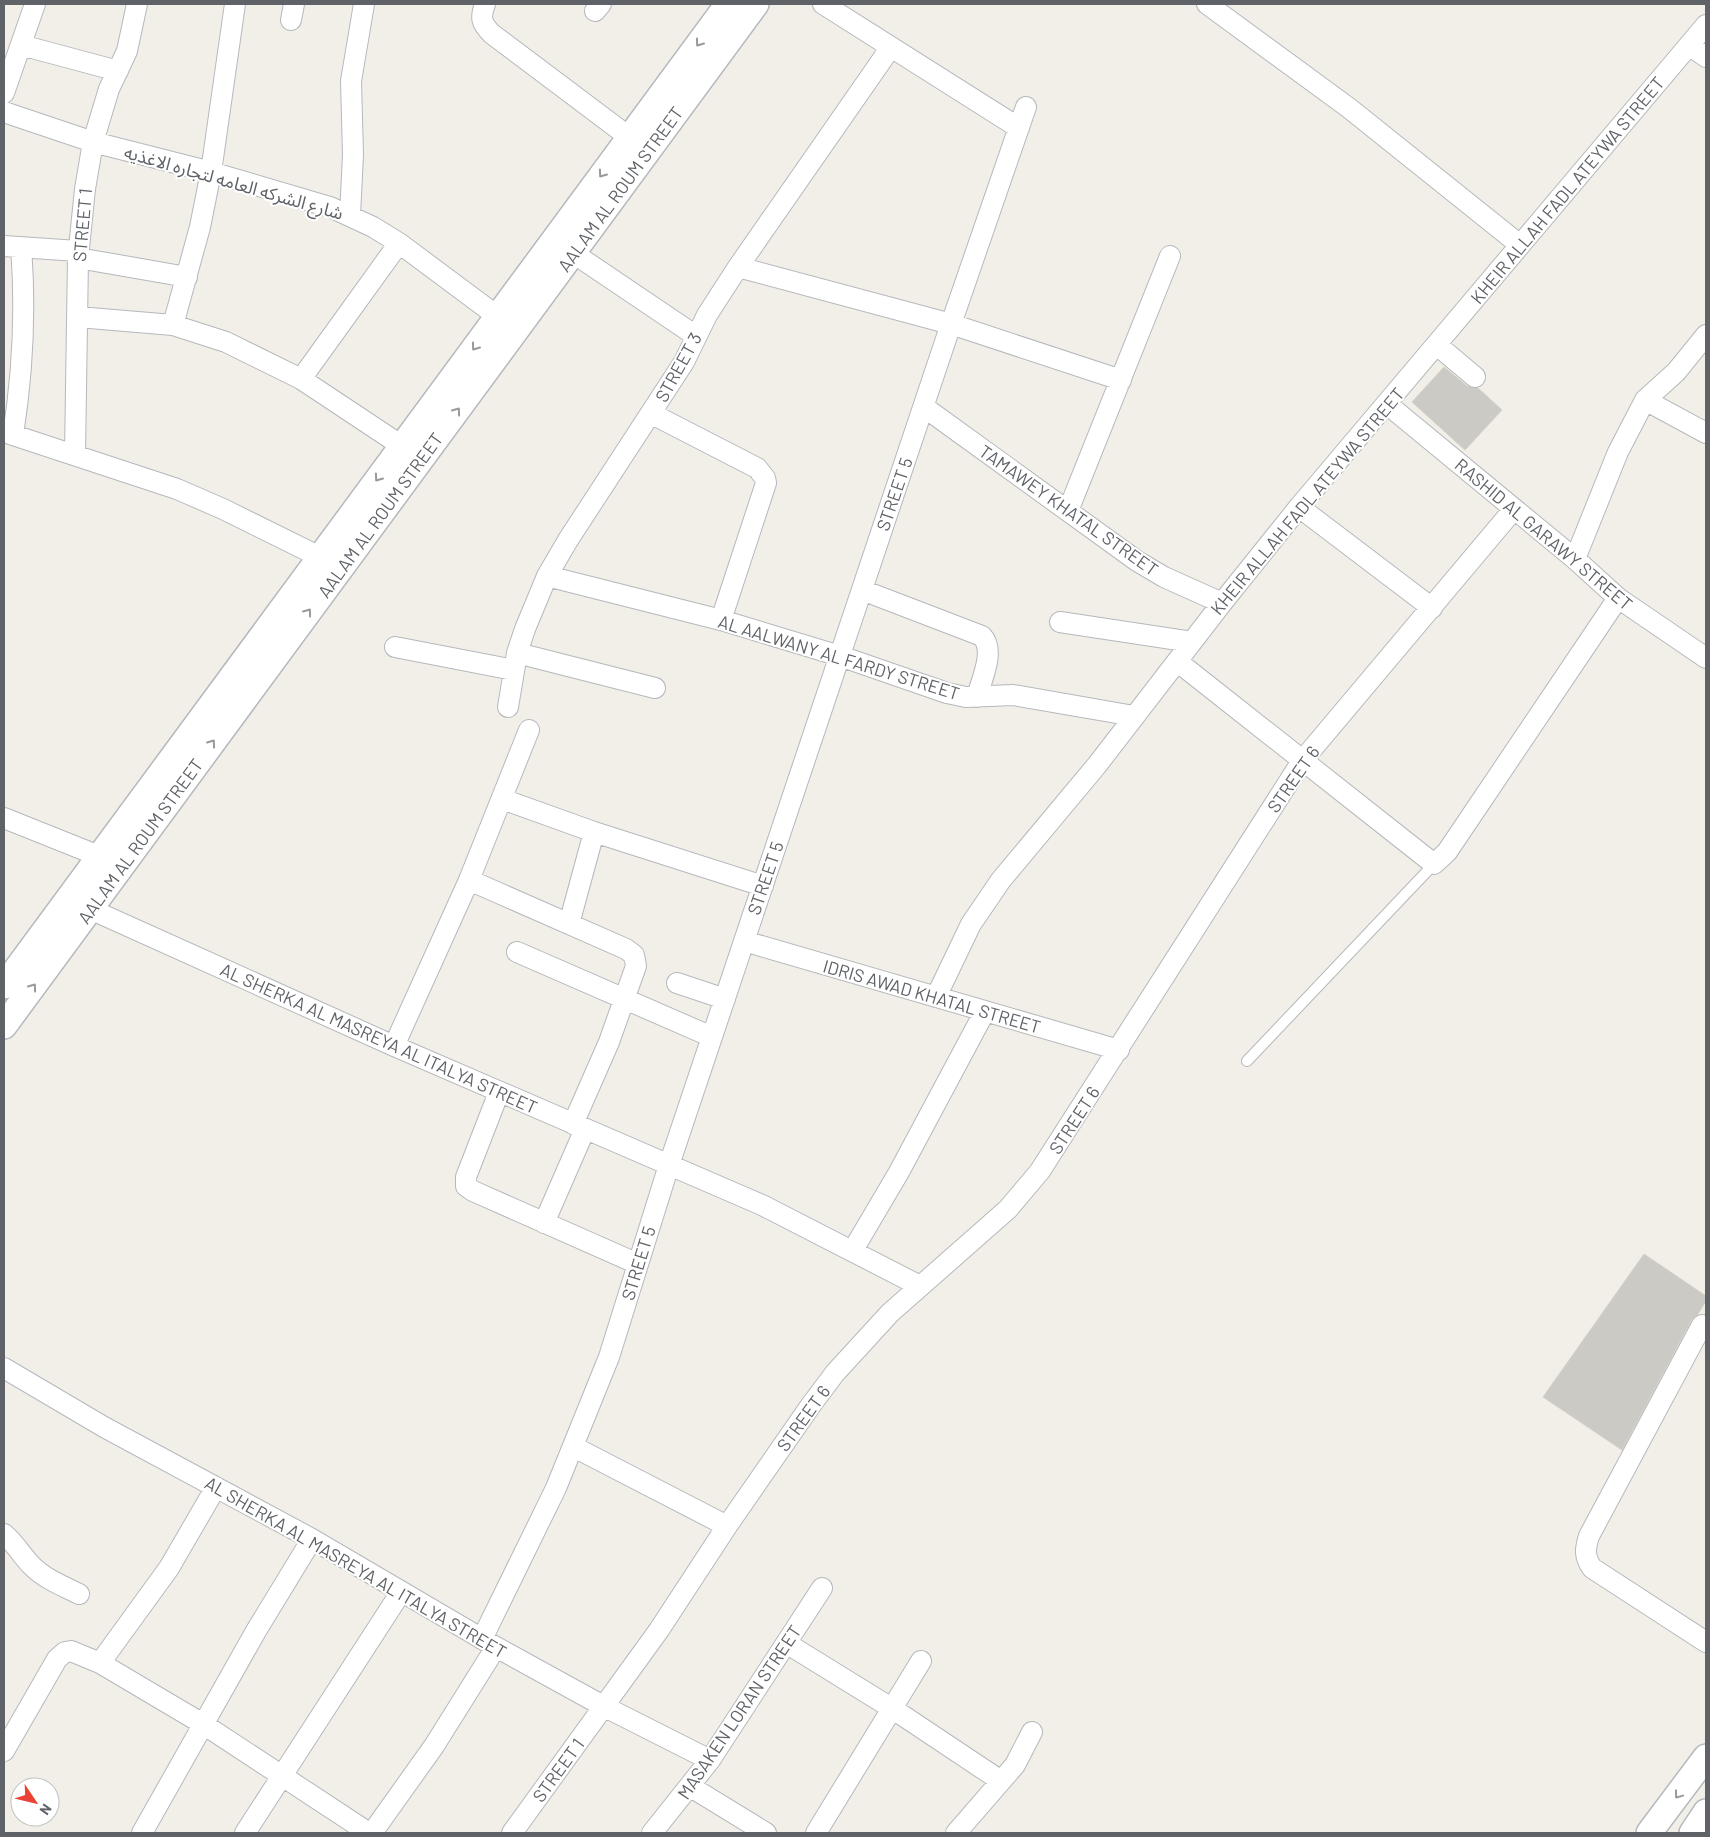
<svg xmlns="http://www.w3.org/2000/svg" width="1710" height="1837" font-family="Barlow,'Noto Sans Arabic',sans-serif">
  <rect width="100%" height="100%" fill="#f1efe8"/>
  <path fill="#cccac5" stroke="#d6d1c6" d="M1444,367L1467,386L1478,388L1502,410L1465,450L1412,402Z
    M1644,1254L1706,1296V1301L1698,1314L1692,1319L1622,1450L1543,1397Z"/>
  <g fill="none" stroke-linecap="round" stroke-linejoin="round">
    <g stroke="#b5b8bc" stroke-width="12">
      <path id="service" d="M1247,1061L1434,864"/>
    </g>
    <g stroke="#b5b8bc" stroke-width="22">
      <path id="minor" d="M485,4C480,18 481,23 492,34L629,137
        M823,4L1019,128
        M1207,4L1349,108L1520,245
        M595,11L601,4
        M291,20L294,4
        M21,45L118,71
        M1689,45L1706,57
        M4,93L35,4
        M4,112L93,142L211,172L330,207L373,227L399,243L497,316
        M350,215L353,155L351,81L364,4
        M4,246L78,251
        M573,253L696,336
        M78,258L187,277
        M738,267L951,324L1121,380
        M78,317L173,325L226,342L301,379L402,446
        M173,325L200,227L211,172L235,4
        M1437,345L1475,377
        M301,379L399,243
        M1645,400L1706,433
        M1387,404L1575,559L1618,598L1706,658
        M924,407L1137,561L1164,577L1222,603
        M652,414L757,468L765,478L766,483L721,620
        M4,432L177,489L223,509L320,557
        M13,435C23,371 26,311 21,247
        M75,454L78,258L85,189L93,142L109,89L127,51L137,4
        M1299,507L1432,608
        M1068,511L1170,256
        M1575,559L1618,452L1645,400L1676,372L1706,335
        M547,576L721,620L840,656L947,693L966,697L1013,695L1134,716
        M862,590L982,636C996,651 981,680 977,697
        M1060,622L1192,642
        M395,647L514,670
        M517,653L655,688
        M1178,662L1434,864L1447,852L1618,598
        M508,707L517,653L525,629L547,576L568,540L684,362L707,315L738,267L891,47
        M502,799L594,832L763,886
        M4,818L99,856
        M469,880L626,949L634,955L636,966L609,1042L573,1124
        M90,909L394,1046L762,1205L920,1286
        M569,924L594,832
        M744,941L1119,1050
        M517,952L712,1037
        M677,983L725,999
        M936,997L971,924L1001,880L1097,765L1222,603L1299,507L1706,25
        M394,1046L469,880L529,730
        M499,1092L466,1177V1186L473,1191L638,1264
        M544,1223L585,1129
        M853,1250L899,1172L985,1011
        M1702,1325L1589,1536C1585,1549 1584,1556 1592,1568L1706,1642
        M4,1368L104,1427L312,1539L496,1647L605,1707L710,1760
        M574,1447L727,1526
        M4,1534C15,1543 22,1556 32,1566C45,1579 63,1586 79,1594
        M482,1639L556,1488L609,1357L669,1165L951,324L1026,107
        M786,1643L893,1709L1001,1781
        M100,1663L169,1568L216,1487
        M4,1751L57,1659L65,1652L71,1651L100,1663L203,1724L369,1833
        M691,1787L766,1833
        M142,1833L256,1631L312,1539
        M245,1833L401,1592
        M372,1833L434,1746L496,1647
        M512,1833L659,1630L727,1526L811,1405L835,1373L890,1313L1008,1209L1040,1171L1302,761L1514,509
        M652,1833L710,1760L822,1588
        M816,1833L921,1661
        M956,1833L1015,1765L1032,1732"/>
    </g>
    <g stroke="#b5b8bc" stroke-width="28">
      <path id="tertiary" d="M4,986L728,4
        M4,1026L756,4
        M1649,1833L1706,1757
        M1692,1833L1706,1812"/>
    </g>
    <use href="#service" stroke="#fff" stroke-width="10"/>
    <use href="#minor" stroke="#fff" stroke-width="20"/>
    <use href="#tertiary" stroke="#fff" stroke-width="25"/>
  </g>
  <defs><path id="oneway-chevron" d="M-2-3.5L2.5 0L-2 3.5" fill="none" stroke-width="1.6" stroke-linecap="round" stroke-linejoin="round" transform="scale(1.25)"/></defs>
  <g stroke="#979a9d">
    <use href="#oneway-chevron" transform="translate(699 43) rotate(126)"/>
    <use href="#oneway-chevron" transform="translate(602 174) rotate(126)"/>
    <use href="#oneway-chevron" transform="translate(475 347) rotate(126)"/>
    <use href="#oneway-chevron" transform="translate(457 411) rotate(-54)"/>
    <use href="#oneway-chevron" transform="translate(378 478) rotate(126)"/>
    <use href="#oneway-chevron" transform="translate(308 612) rotate(-54)"/>
    <use href="#oneway-chevron" transform="translate(212 743) rotate(-54)"/>
    <use href="#oneway-chevron" transform="translate(33 987) rotate(-54)"/>
    <use href="#oneway-chevron" transform="translate(1678 1795) rotate(127)"/>
  </g>
  <g text-anchor="middle" dominant-baseline="central" stroke-width="4" stroke-linejoin="round" paint-order="stroke">
    <g font-size="18" fill="#5f6368" stroke="#fff">
      <text transform="translate(234 182) rotate(16)">شارع الشركه العامه لتجاره الاغذيه</text>
      <text transform="translate(620 189) rotate(-54)">AALAM AL ROUM STREET</text>
      <text transform="translate(1567 190) rotate(-50)">KHEIR ALLAH FADL ATEYWA STREET</text>
      <text transform="translate(82 225) rotate(-85)">STREET 1</text>
      <text transform="translate(678 367) rotate(-61)">STREET 3</text>
      <text transform="translate(894 494) rotate(-71)">STREET 5</text>
      <text transform="translate(1307 501) rotate(-50)">KHEIR ALLAH FADL ATEYWA STREET</text>
      <text transform="translate(1069 510) rotate(35)">TAMAWEY KHATAL STREET</text>
      <text transform="translate(380 515) rotate(-54)">AALAM AL ROUM STREET</text>
      <text transform="translate(1544 534) rotate(40)">RASHID AL GARAWY STREET</text>
      <text transform="translate(839 657) rotate(17)">AL AALWANY AL FARDY STREET</text>
      <text transform="translate(1293 779) rotate(-55)">STREET 6</text>
      <text transform="translate(140 841) rotate(-54)">AALAM AL ROUM STREET</text>
      <text transform="translate(765 878) rotate(-71)">STREET 5</text>
      <text transform="translate(932 996) rotate(16)">IDRIS AWAD KHATAL STREET</text>
      <text transform="translate(379 1038) rotate(24)">AL SHERKA AL MASREYA AL ITALYA STREET</text>
      <text transform="translate(1074 1120) rotate(-57)">STREET 6</text>
      <text transform="translate(638 1263) rotate(-73)">STREET 5</text>
      <text transform="translate(803 1418) rotate(-54)">STREET 6</text>
      <text transform="translate(356 1567) rotate(30)">AL SHERKA AL MASREYA AL ITALYA STREET</text>
      <text transform="translate(739 1712) rotate(-56)">MASAKEN LORAN STREET</text>
      <text transform="translate(558 1770) rotate(-54)">STREET 1</text>
    </g>
  </g>
  <rect width="1710" height="1837" fill="none" stroke="#5f6368" stroke-width="10"/>
  <g transform="translate(35 1802) rotate(125)"><circle r="24" fill="#ffffff" stroke="#bfc1c3"/>
  <path d="M0-4L9 19L0 12L-9 19Z" fill="#ea4335"/>
  <text y="-8" font-size="14" font-weight="bold" text-anchor="middle" fill="#5f6368">N</text>
  </g>
</svg>
